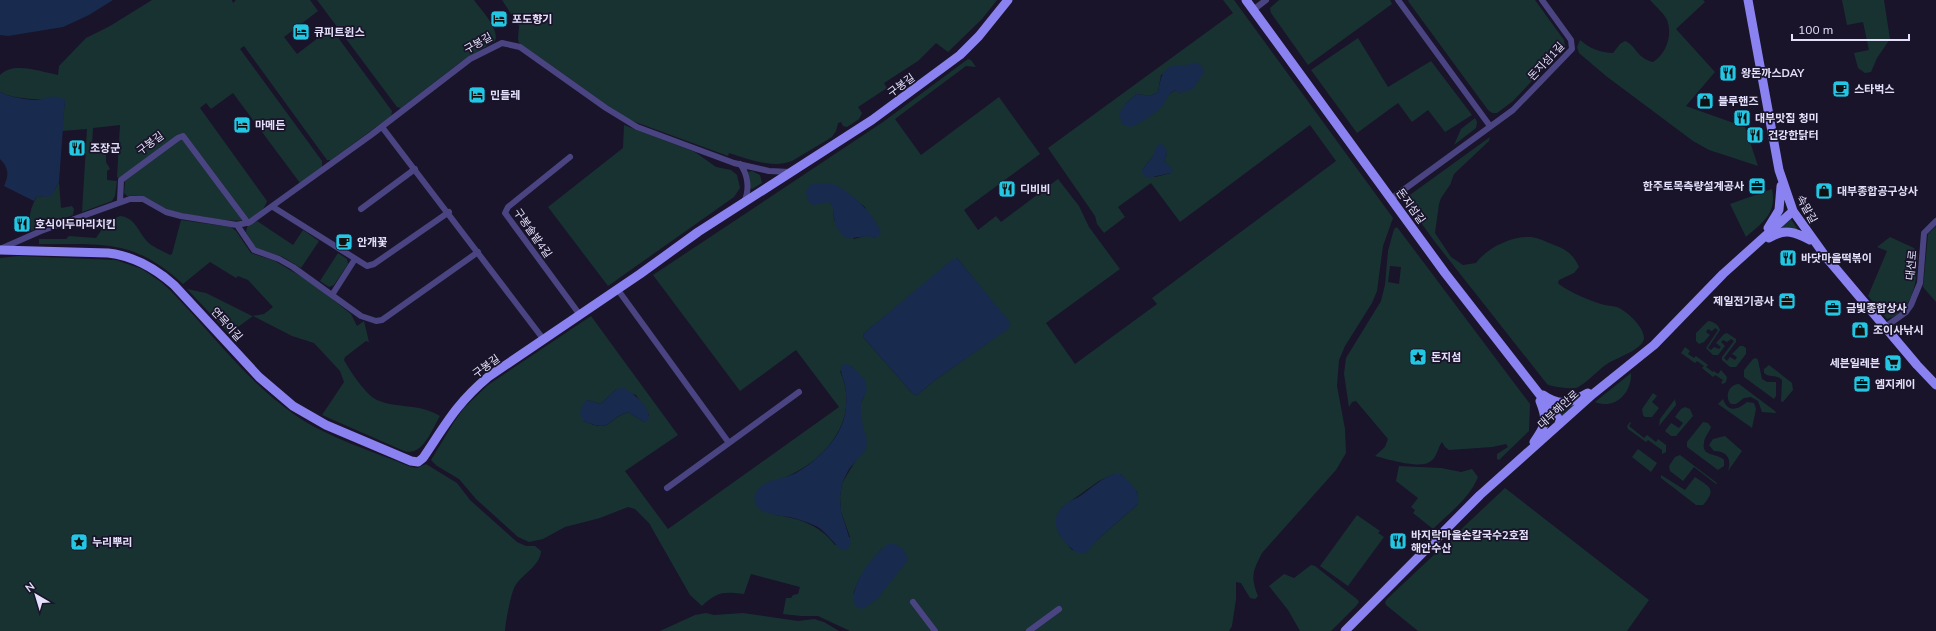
<svg xmlns="http://www.w3.org/2000/svg" width="1936" height="631" font-family="Mulish,'Noto Sans KR',sans-serif">
  <rect width="100%" height="100%" fill="#191429"/>
  <path fill="#183232" fill-rule="evenodd" d="M152,0H232L233,3L236,0H310L318,11L284,37L297,54L331,28L392,111L391,116L331,160H327L244,46L240,49L322,161V167L300,183L233,93L211,109L206,103L200,108L267,201C258,227 227,221 206,217C195,216 183,214 173,211C153,205 151,194 127,196L124,193L125,182L117,177L120,125L93,128L92,144L106,145V162L110,169L107,171V180L117,181L115,196L112,201L82,212L87,129L62,131L65,100C48,100 14,100 0,92V75C14,61 41,72 58,75L59,66L86,38L110,26Z
    M317,0H474C481,10 500,29 495,41L462,61L401,108L397,107Z
    M502,0H997L982,19L948,52L936,43L918,61L884,83L887,88L858,107L862,113L859,119L847,127L843,126L841,122L838,123L836,131L832,137L792,161C772,169 749,159 729,153L728,156L627,119L519,43L518,39L519,26Z
    M1223,0H1234L1393,218L1383,246L1377,291L1372,303L1345,346L1339,360L1337,386L1345,429L1346,453L1336,470L1262,553C1253,571 1250,576 1258,596L1255,599L1250,598L1241,583L1236,582V599L1232,626L1229,631H850L818,616H801L783,614L786,598H791L793,595L798,594L800,587L751,574L744,594C723,592 718,591 702,606L690,595L649,523L635,509L628,507L600,518L565,527L543,539L529,542L518,537L476,499L459,479L437,466L431,460L454,422L464,408L488,385L591,316L678,435L625,471L668,529L839,407L796,350L740,391L653,275L883,122L968,59L971,60L976,67L966,66L895,119L921,155L999,97L1040,154L964,210L978,230L996,216L1001,222L1058,179L1079,206L1089,227L1120,269L1046,323L1075,364L1157,304L1152,298L1336,161L1310,125L1180,222L1151,183L1118,207L1125,217L1104,233L1097,224L1095,216L1048,148L1233,13ZM1187,66L1181,93L1175,90L1167,96L1162,106L1125,104L1137,94L1150,96L1158,92L1161,75ZM1167,153L1164,161L1171,173L1155,177L1142,170L1153,156ZM841,189L865,207L876,238L868,235L854,239L834,220L833,206L829,201H824ZM957,258L1008,321L1010,325L1007,329L935,380L917,395L913,394L864,338L863,334ZM851,366L865,381L864,396L861,403V418L856,460L842,483L840,497L841,512L850,537L835,545C820,525 799,518 775,515L768,483C817,471 864,424 840,371ZM616,389L636,395L649,415L644,422L628,412C604,421 613,433 583,421L587,400L601,404ZM1114,474H1120L1137,492L1138,504L1097,540L1072,550L1059,534L1061,508L1099,481ZM882,548L853,594L859,579Z
    M1279,0H1390L1392,4L1308,65L1271,13L1270,8Z
    M1409,0H1535L1564,40L1565,46L1513,101L1497,113H1492L1488,110L1408,1Z
    M1650,0H1703L1705,2L1676,29L1715,72L1686,106L1745,127L1758,166L1709,150L1693,141L1606,76L1579,53L1577,47L1580,40C1589,48 1601,53 1613,53L1620,44L1625,41C1636,45 1636,58 1653,62C1666,54 1673,35 1667,20C1664,13 1655,6 1650,0Z
    M1842,0H1884L1890,39L1877,58L1871,72L1865,73L1858,68L1854,53L1869,50L1863,22L1847,25Z
    M1358,38L1388,87L1431,61L1472,115L1445,132L1428,110L1412,122L1398,103L1357,133L1311,70Z
    M1475,118L1477,122L1476,128L1454,145L1461,129Z
    M624,125L695,152L716,167L731,170L737,175L740,188L734,197L608,286L548,207L623,148Z
    M1490,137L1489,141L1454,174L1450,185L1441,198L1439,204L1435,233L1451,257L1463,265L1476,263C1487,248 1511,236 1531,237C1539,238 1547,242 1554,245C1566,249 1574,255 1579,267L1574,273L1559,280L1558,283C1564,290 1595,303 1605,305C1609,306 1613,306 1617,307C1627,311 1644,327 1644,338C1644,349 1616,358 1607,364C1599,369 1585,385 1576,388C1571,389 1551,387 1547,384L1435,242L1405,201L1407,197Z
    M752,171L760,175L762,183L752,189L750,188L748,172Z
    M59,182L61,208L72,206L74,209L73,215L31,231C28,219 30,208 37,196C52,197 52,195 59,182Z
    M1772,189C1777,214 1763,222 1746,237L1730,204Z
    M120,216C137,218 138,234 150,244C155,248 163,251 170,255L172,254L181,220L231,227L236,231L251,253L275,261L312,283L351,314L357,326L364,321L369,342L366,341L345,357L344,360C350,371 366,395 377,400C397,409 419,403 440,416C432,429 423,457 404,451L322,415L344,382L340,371L314,343L292,336L253,316L238,327L234,339L187,289L206,293L252,316L264,314L273,307L248,280L238,276L236,278L210,262L183,284C133,238 102,245 39,244V239H66L69,236L96,238L107,222Z
    M1791,219L1798,230L1787,227L1779,229Z
    M257,221L293,245L303,230L319,241L301,268L283,257L256,248L246,232L247,227Z
    M1936,226V302L1923,287L1928,234Z
    M1397,227L1530,404L1529,431L1499,460L1497,459V454L1508,447L1506,444L1492,447L1449,450L1445,447L1442,442C1438,447 1437,457 1431,461C1422,470 1387,459 1375,456L1385,447L1388,439L1356,401L1352,402L1349,407L1344,374L1346,358L1381,301L1385,285L1388,251L1394,229ZM1390,266L1401,267L1399,284L1388,282Z
    M1890,237L1914,248L1918,254C1917,278 1915,311 1887,319L1868,296L1887,251L1877,247Z
    M338,253L347,259L348,264L334,285L329,287L320,281Z
    M18,256L116,260L142,269L161,282L171,291C211,332 247,382 295,415C326,437 375,452 411,467L417,468L426,464L457,483L470,500L517,542L526,546H535L541,551C540,567 521,574 514,588C510,598 506,620 505,631H0V258Z
    M1708,321C1713,321 1719,325 1720,330L1708,348L1711,350L1714,347L1719,349L1721,347L1716,343L1724,334L1727,333L1736,339V342L1724,358L1727,361L1730,357L1735,360L1737,357L1732,354L1740,346H1743L1746,348V354L1736,367H1730L1722,360V357L1734,341L1731,339L1727,342L1723,340L1721,342L1725,346L1718,355H1713L1706,348L1718,330L1715,328L1712,331L1708,329L1706,332L1710,335L1704,342L1699,344L1696,341V333Z
    M1685,347L1690,351L1688,354L1694,358L1696,356L1708,365L1706,367L1713,372L1714,371L1718,374L1721,370L1727,377L1726,382L1723,384L1721,383L1723,380L1715,375L1713,377L1702,368L1704,366L1697,361L1695,363L1681,353Z
    M1753,359L1756,358L1758,360L1762,379L1767,382H1776V396L1774,399L1744,377V370Z
    M1769,365L1792,383L1793,390L1783,402L1781,401L1782,380C1777,374 1769,378 1764,373V369Z
    M1631,373C1632,393 1615,410 1595,402Z
    M1739,384L1775,411L1776,413L1762,412L1758,401L1751,397L1744,398L1736,404H1731C1724,397 1729,384 1739,384Z
    M1653,393L1657,396L1652,402L1659,408L1652,417H1645L1643,415L1642,409Z
    M1675,399L1676,405L1659,426L1660,419Z
    M1723,399C1728,413 1737,410 1747,402L1754,403L1756,409L1752,428L1718,404Z
    M1576,403L1561,416L1552,404L1564,408Z
    M1685,407L1690,409L1693,416L1676,436H1671L1665,431L1671,423L1679,428L1683,423L1675,417L1681,409Z
    M1630,422L1631,423L1629,426L1644,438L1647,435L1656,442L1658,439L1666,445V452L1662,454V450L1648,440L1646,442L1628,429L1627,426Z
    M1703,422L1708,423L1711,427C1709,433 1704,437 1704,443C1701,457 1718,453 1724,460V466L1718,470L1687,447V442Z
    M1725,436L1742,451L1728,471C1732,459 1727,451 1714,451L1709,445L1713,439Z
    M1638,449L1657,463L1651,472L1632,457Z
    M1680,455L1717,483L1716,484L1694,467L1683,481L1670,471L1669,466L1675,457Z
    M1399,466L1441,468L1461,472L1472,469L1478,477C1470,498 1448,514 1433,529L1413,513L1415,510L1411,507L1418,498L1396,481Z
    M1661,475L1685,490L1695,477C1710,487 1717,489 1703,505H1696L1661,478Z
    M1505,488L1649,600L1627,631H1418L1386,605L1385,602L1387,599Z
    M1357,515L1380,531L1378,533L1384,537L1348,586L1320,566Z
    M1311,565L1315,566L1358,600L1359,602L1356,606L1331,631H1300L1288,610L1269,586L1284,574L1294,578Z
    M706,613L714,615L743,613L798,621L814,619L824,622L839,631H660L695,615Z"/>
  <path fill="#182b4e" d="M0,0H113L89,15L63,27L8,36L0,35Z
    M1194,62L1201,65L1204,72L1193,89L1180,93L1175,90C1164,97 1168,100 1161,107C1152,116 1142,122 1131,127L1122,124L1119,114L1125,104L1137,94L1150,96L1158,92C1161,79 1161,66 1179,65C1185,65 1188,66 1194,62Z
    M0,92C6,96 26,100 34,100C46,100 54,92 65,100L59,182L52,195L48,197L37,196L34,201L4,186C9,175 9,168 0,159Z
    M1161,144L1165,147L1167,153L1164,161L1172,168L1171,173L1147,178L1143,175L1142,170L1153,156L1157,145Z
    M817,183C821,183 826,183 830,183C848,188 877,216 881,234L876,238C865,234 856,239 845,238C841,233 836,228 835,221C832,213 835,208 829,202L814,205L808,201L806,192L810,185Z
    M957,258L1009,321L1010,325L1008,329L935,380L917,395L913,394L864,338L863,334L953,259Z
    M845,364L851,366L859,373L865,381L867,389L861,403V418L867,441L866,449L849,469L842,483L840,497L841,512L851,543L847,549L842,550C833,543 827,533 818,527C810,523 798,519 789,517C778,515 751,515 755,495C759,480 785,479 796,473C812,464 831,447 839,431C846,418 848,400 845,386C844,379 840,373 841,366Z
    M624,388C634,394 650,406 649,419L644,422L628,412C604,420 614,433 583,421L580,413L583,404L587,400L601,404L616,389Z
    M1114,474H1120C1129,482 1141,491 1138,504L1097,540L1087,552L1080,554C1064,546 1046,524 1062,507C1068,501 1074,500 1080,496C1092,488 1100,479 1114,474Z
    M891,543C901,546 905,549 908,560L877,599L863,609L856,607C846,589 874,551 891,543Z"/>
  <g fill="none" stroke-linecap="round" stroke-linejoin="round">
    <path stroke="#4a4582" stroke-width="6" d="M1398,0L1490,126
      M1253,10L1266,0
      M382,127L544,340
      M570,157L508,207L505,213L580,315
      M740,164C748,174 750,190 744,202
      M1391,199L1513,110L1572,49L1571,40L1542,0
      M120,201L121,180L178,138L183,136L248,223
      M273,207L367,266L374,264L449,212
      M361,209L415,169
      M237,225L254,250L279,259L293,267L361,316L376,321L382,320L478,252
      M0,249L41,231L130,199H143L166,212L181,216L237,225L250,222L371,135L470,59L502,43L520,47L606,108L637,127L734,163L769,171L790,172
      M618,290L729,443
      M332,295L355,259
      M1885,327L1906,312L1911,305L1920,283L1924,233L1936,221
      M667,488L799,392
      M913,602L935,631
      M1029,631L1059,609"/>
    <path stroke="#8a82f0" stroke-width="9" d="M1246,0L1445,273L1561,422
      M1748,0L1779,170L1793,211L1826,257L1917,365L1936,385
      M1768,228L1779,210L1781,186
      M1769,238C1785,228 1795,232 1810,240
      M0,250L108,253C134,256 155,268 174,285L259,377L293,406L326,425L411,461L418,462L423,458C446,424 456,404 488,377L640,274L698,232L872,120L960,55L979,36L1008,0
      M1543,395C1560,407 1571,403 1588,393
      M1534,442C1546,425 1548,421 1540,401
      M1345,631L1480,495L1593,394L1654,345L1723,274L1793,211"/>
  </g>
  <defs>
    <g id="hotel-square" transform="scale(0.9)"><rect x="-9" y="-9" width="18" height="18" rx="4" fill="#23c7e4" stroke="#191429"/><path d="M-6-4.5h1.5V1H6V5H4.5V3h-9V5H-6ZM-4 0a1.8 1.8 0 1 1 3.6 0ZM.5 0V-2.5h3Q6-2.5 6 0Z" fill="#111"/></g>
    <g id="restaurant-square" transform="scale(0.9)"><rect x="-9" y="-9" width="18" height="18" rx="4" fill="#23c7e4" stroke="#191429"/><path d="M-5-6h1v4h1v-4h1v4h1v-4h1v5L-1.5 .5V6h-2V.5L-5-1ZM5-6V6H3V1.5H1.5Q1.5-4 5-6Z" fill="#111"/></g>
    <g id="cafe-square" transform="scale(0.9)"><rect x="-9" y="-9" width="18" height="18" rx="4" fill="#23c7e4" stroke="#191429"/><path d="M-5.5-4.5H6V0H3Q3 3.5 0 3.5H-2.5Q-5.5 3.5-5.5 0ZM3-3.2v2h1.7v-2ZM-6 4.5H4V6H-6Z" fill="#111"/></g>
    <g id="shop-square" transform="scale(0.9)"><rect x="-9" y="-9" width="18" height="18" rx="4" fill="#23c7e4" stroke="#191429"/><path d="M-5-2.5h2.3a2.7 3.5 0 0 1 5.4 0H5L5.5 6h-11ZM-1.5-2.5h3a1.5 2.3 0 0 0-3 0Z" fill="#111"/></g>
    <g id="office-square" transform="scale(0.9)"><rect x="-9" y="-9" width="18" height="18" rx="4" fill="#23c7e4" stroke="#191429"/><path d="M-6-3h4V-5.5h4V-3h4V5H-6ZM-1-4.5V-3h2v-1.5ZM-6 0V1H6V0Z" fill="#111"/></g>
    <g id="sight-square" transform="scale(0.9)"><rect x="-9" y="-9" width="18" height="18" rx="4" fill="#23c7e4" stroke="#191429"/><path d="M0-6L1.8-2.2L6-1.7L2.9 1.2L3.7 5.4L0 3.3L-3.7 5.4L-2.9 1.2L-6-1.7L-1.8-2.2Z" fill="#111"/></g>
    <g id="supermarket-square" transform="scale(0.9)"><rect x="-9" y="-9" width="18" height="18" rx="4" fill="#23c7e4" stroke="#191429"/><path d="M-6-5.5h2.5l.6 2H6L4.5 2H-2.5L-4.4-4H-6ZM-1.5 3.2a1.3 1.3 0 1 0 .1 0ZM3 3.2a1.3 1.3 0 1 0 .1 0Z" fill="#111"/></g>
  </defs>
  <g fill-rule="evenodd">
    <use href="#hotel-square" x="499" y="19"/>
    <use href="#hotel-square" x="301" y="32"/>
    <use href="#restaurant-square" x="1728" y="73"/>
    <use href="#cafe-square" x="1841" y="89"/>
    <use href="#hotel-square" x="477" y="95"/>
    <use href="#shop-square" x="1705" y="101"/>
    <use href="#restaurant-square" x="1742" y="118"/>
    <use href="#hotel-square" x="242" y="125"/>
    <use href="#restaurant-square" x="1755" y="135"/>
    <use href="#restaurant-square" x="77" y="148"/>
    <use href="#office-square" x="1757" y="186"/>
    <use href="#restaurant-square" x="1007" y="189"/>
    <use href="#shop-square" x="1824" y="191"/>
    <use href="#restaurant-square" x="22" y="224"/>
    <use href="#cafe-square" x="344" y="242"/>
    <use href="#restaurant-square" x="1788" y="258"/>
    <use href="#office-square" x="1787" y="301"/>
    <use href="#office-square" x="1833" y="308"/>
    <use href="#shop-square" x="1860" y="330"/>
    <use href="#sight-square" x="1418" y="357"/>
    <use href="#supermarket-square" x="1893" y="363"/>
    <use href="#office-square" x="1862" y="384"/>
    <use href="#restaurant-square" x="1398" y="541"/>
    <use href="#sight-square" x="79" y="542"/>
  </g>
  <g text-anchor="middle" dominant-baseline="central" stroke-width="3.5" stroke-linejoin="round" paint-order="stroke">
    <g font-size="11" font-weight="bold" fill="#e4e0fb" stroke="#191429" text-anchor="start">
      <text x="512" y="19">포도향기</text>
      <text x="314" y="32">큐피트윈스</text>
      <text x="1741" y="73">왕돈까스DAY</text>
      <text x="1854" y="89">스타벅스</text>
      <text x="490" y="95">민들레</text>
      <text x="1718" y="101">블루핸즈</text>
      <text x="1755" y="118">대부맛집 청미</text>
      <text x="255" y="125">마메든</text>
      <text x="1768" y="135">건강한닭터</text>
      <text x="90" y="148">조장군</text>
      <text x="1744" y="186" text-anchor="end">한주토목측량설계공사</text>
      <text x="1020" y="189">디비비</text>
      <text x="1837" y="191">대부종합공구상사</text>
      <text x="35" y="224">호식이두마리치킨</text>
      <text x="357" y="242">안개꽃</text>
      <text x="1801" y="258">바닷마을떡볶이</text>
      <text x="1774" y="301" text-anchor="end">제일전기공사</text>
      <text x="1846" y="308">금빛종합상사</text>
      <text x="1873" y="330">조이사낚시</text>
      <text x="1431" y="357">돈지섬</text>
      <text x="1880" y="363" text-anchor="end">세븐일레븐</text>
      <text x="1875" y="384">엠지케이</text>
      <text x="1411" y="535">바지락마을손칼국수2호점<tspan x="1411" dy="13">해안수산</tspan></text>
      <text x="92" y="542">누리뿌리</text>
    </g>
    <g font-size="11" fill="#e4e0fb" stroke="#191429">
      <text transform="translate(478 43) rotate(-29)">구봉길</text>
      <text transform="translate(1546 61) rotate(-47)">돈지섬1길</text>
      <text transform="translate(901 85) rotate(-36)">구봉길</text>
      <text transform="translate(150 143) rotate(-37)">구봉길</text>
      <text transform="translate(1411 206) rotate(54)">돈지섬길</text>
      <text transform="translate(1807 209) rotate(61)">속말길</text>
      <text transform="translate(533 233) rotate(55)">구봉솔밭4길</text>
      <text transform="translate(1911 265) rotate(-84)">대선로</text>
      <text transform="translate(227 324) rotate(48)">연목이길</text>
      <text transform="translate(486 366) rotate(-36)">구봉길</text>
      <text transform="translate(1558 409) rotate(-42)">대부해안로</text>
    </g>
  </g>
  <g transform="translate(36 595) rotate(322)" stroke="#191429" stroke-width="3" paint-order="stroke">
  <path d="M0-3L7 15L0 10L-7 15Z" fill="#e4e0fb"/>
  <text y="-6" font-size="11" font-weight="bold" text-anchor="middle" fill="#e4e0fb">N</text>
  </g>
  <path d="M1792 34v6h117v-6" fill="none" stroke="#e4e0fb" stroke-width="2"/>
  <text x="1798" y="34" font-size="12" fill="#e4e0fb" stroke="#191429" stroke-width="3" paint-order="stroke">100 m</text>
</svg>
